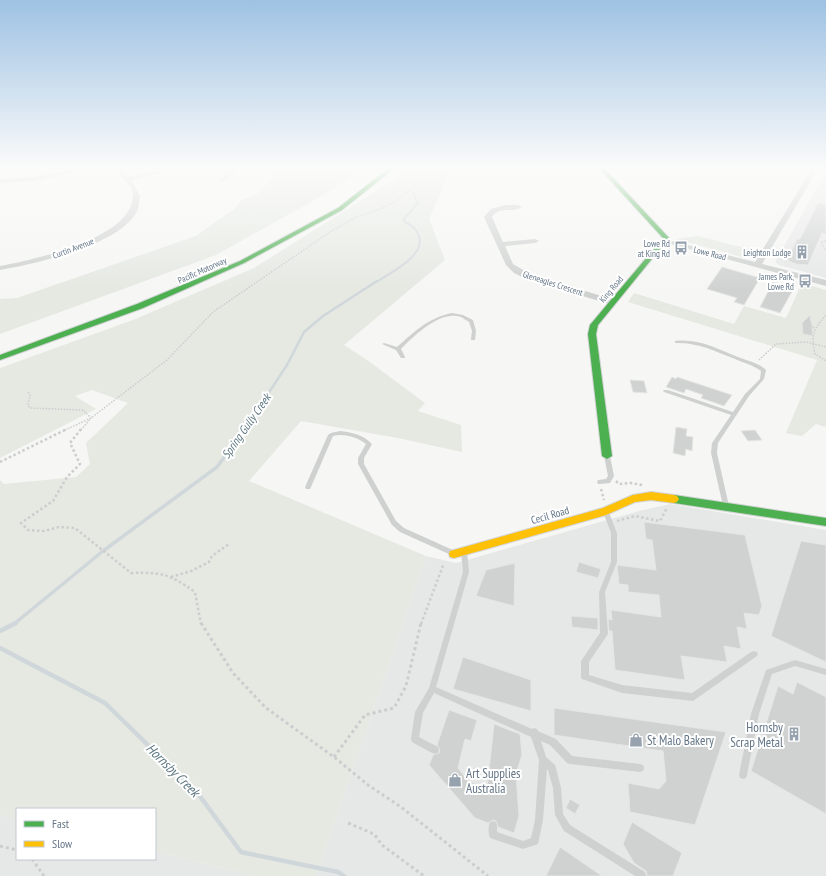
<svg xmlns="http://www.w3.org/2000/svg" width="826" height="876" font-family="'PT Sans Narrow',sans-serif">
  <rect width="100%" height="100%" fill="#f6f6f4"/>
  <path fill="#e6e8e7" d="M826,172V278L779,265L775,262Z
    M670,504L826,530V876H316L426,556L456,563L639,511Z
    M0,815L17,819V859H155V851L256,876H0Z"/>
  <path fill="#e5e9e2" d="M274,167H366L325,194L216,255L0,334V299L17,298L196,236L234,209L242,200L259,193L273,178Z
    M409,167H452L429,219L445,260L344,345L367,360L425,403L418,411L461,425L462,452L398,438L301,421L249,481L426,556L316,876H256L155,851V809H17V819L0,815V480L4,484L76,477L90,464L86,443L128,403L92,390L75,396L96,409L0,458V368L133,320L254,268L389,183Z
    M698,236L752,250L757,251L754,257H742L676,239Z
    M802,283L826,290V427L816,424L802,436L786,433L817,360L628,302L634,293L734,324L744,306L786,318Z"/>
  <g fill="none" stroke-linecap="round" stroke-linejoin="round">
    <path stroke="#d0d7db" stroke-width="2" d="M335,171L339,167
      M376,282C391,272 434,253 415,229C412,225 407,224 403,220L418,203L413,193"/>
    <path stroke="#d0d7db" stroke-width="2.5" d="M244,430L287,365L304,332L323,316L377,281"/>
    <path stroke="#d0d7db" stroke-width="3.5" d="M14,624L103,551L217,467L245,429"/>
    <path stroke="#d0d7db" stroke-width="4.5" d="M0,631L16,623
      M0,648L105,703L199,795L241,852L338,872L344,876"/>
  </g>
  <path fill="#d0d2d2" stroke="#e5e5e4" d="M818,203L826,205V234L822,233L808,265L796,264L787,260L797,239H800Z
    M722,267L760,278L744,305L734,302L737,298L707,289Z
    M773,282L794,288L780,313L760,307Z
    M810,315L813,336L803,334L802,323Z
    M672,377L676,379L677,377L732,395L724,406L701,398L703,395L686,389L684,393L666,387Z
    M630,380L644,381L647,393L633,392Z
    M676,427L687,429L686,436L693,437L692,451L686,449L685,456L673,453Z
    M755,430L762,440L748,441L741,431Z
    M644,522L745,535L762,606L759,615L744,613L747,629L737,627L741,649L724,646L727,662L681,656L685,680L615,670L612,631H609L608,619L612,620L611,610L661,617L659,595L628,592V585L619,584L617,565L656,570L652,540L646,539Z
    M801,541L826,545V662L771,636Z
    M579,562L601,569L598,578L576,572Z
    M515,563L514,606L476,596L486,570Z
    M571,616L598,618V630L572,627Z
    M463,657L531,680V711L453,689Z
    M797,682L826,697V814L751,771L778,686L793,694Z
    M554,708L726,732L695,825L630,812L628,783L659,789L666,781L663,751L554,735Z
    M449,710L477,720L471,741L465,739L458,768L468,781L487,788L494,724L520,734L522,755L516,774L519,816L514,833L498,827L496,821L493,820L488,823L475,818L429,765L433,755L439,753L440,750L437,745Z
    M570,799L580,805L575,814L566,808Z
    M632,822L682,853L673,876H647L646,871L634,863L623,844Z
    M560,847L602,876H546Z"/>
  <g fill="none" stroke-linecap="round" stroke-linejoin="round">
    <g stroke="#d1d3d4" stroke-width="2">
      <path id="fast" d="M390,167H396L342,210L244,263L143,308L0,360V355L137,304L240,261L338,208Z
        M598,167H603L669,238L598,325L596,334L612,456L607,459L602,456L588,334L590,325L663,238Z
        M674,495L826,518V526L674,503L671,502L669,499L671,496Z"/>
    </g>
    <g stroke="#d1d3d4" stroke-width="2">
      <path id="slow" d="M651,492L674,495L677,496L679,499L677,502L674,503L651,500L635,502L606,515L454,558L450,557L449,554L450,551L454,550L603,508L633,495Z"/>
    </g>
    <path stroke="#cccdce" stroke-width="1.5" stroke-dasharray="1.5 1.5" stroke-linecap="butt" d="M823,174H826
      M823,212H826
      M826,241L821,242L826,251
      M826,315C813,330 811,334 815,354L826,361
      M810,322L812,327L815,328
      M759,360L776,344L806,342L826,347
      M28,392L30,395L28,405L30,408L83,410L91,418L81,430
      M65,430L91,418L167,360L213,312L330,232L356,217L380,209L396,201L410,190L431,167"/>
    <path stroke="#cccdce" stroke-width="2.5" stroke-dasharray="2.5 2.5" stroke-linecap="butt" d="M81,429L70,443L80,464L67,477L53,501L21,523L28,530L44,531L59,527L75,528L131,573C163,572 169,574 195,592L201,624
      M0,462L67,429
      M616,481L619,484L631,483L642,485
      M601,489L604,500
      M617,521L635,516L660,521L667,508
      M171,577L191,571L209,562L212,556L229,544
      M421,624L444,563"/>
    <path stroke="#cccdce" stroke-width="3" stroke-dasharray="3 3" stroke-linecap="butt" d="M201,623L233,673L266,708L334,757L368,785L401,807L488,876
      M334,757L365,715L394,708L406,686L421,623
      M348,823L374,834L382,845L424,876
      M0,846L17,850
      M32,859L44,876"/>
    <path fill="#cfd1d1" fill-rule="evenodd" d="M452,313L463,315L473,320L476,331L475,340H471V339L472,331L469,322C466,320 463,318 461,317C440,310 414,336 401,349L405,357V358H401L396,350L382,344L384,343L397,347C415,331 428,318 452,313Z
      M675,341C698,338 718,349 738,357C748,361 759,363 766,370L764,379L749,396L718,443L717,453L729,506L728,508H724L723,506L711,453L712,443L731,415L664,392L663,391L664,390H668L733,412L745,394L760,379L761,371C753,365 744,363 735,359C714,351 700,343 677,343H675Z
      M340,431C351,432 364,435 372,444L364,458V464L396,521L404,528L455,551L456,553L455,555L453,556L451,555L400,532L392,525L358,464V458L366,444C357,437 344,433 333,436L311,487L310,489H306L305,487L328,435C331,432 336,432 340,431Z
      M607,454L610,456L614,476L610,483L600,484H598L597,482L598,480L606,479L608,476L604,456Z
      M604,510H608L617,533V562L605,592L608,634L589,662V675L622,685L692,693L751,652L754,651L757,652L758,654L757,656L693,701L622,693L582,679L581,677V661L600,633L599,592L611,562V533L603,512Z
      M464,548L466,549L467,551L469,572L436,687L532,729L534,728L537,729L538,731L556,739L572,756L640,764L643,765L644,768L643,771L640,772L570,764L567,763L550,745L541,741L546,757L555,765L556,768L561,788L563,814L570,825L645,872L646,876H635L564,831L555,815L553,788L548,770L547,769L543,820L538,844L523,849L490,838C488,833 488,827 490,822L493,821L496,822L497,825V832L523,841L531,838L535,820L539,760L531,737L434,693L423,713L419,737L438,747L439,750L438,753L435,754L432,753L412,742L411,739L415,712L429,688L463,572L461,551L462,549Z
      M795,660L826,669V675L795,666L772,674L759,714L747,775L746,778L743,779L740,778L739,775L751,714L766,670Z"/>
    <path fill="#cfd1d1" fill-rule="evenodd" d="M85,167H99L35,181L0,183V179L35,177Z
      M112,167H119L129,177L169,167H181L132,181L140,196C139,201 139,207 137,211C121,245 34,264 0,270V266C32,260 134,238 133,195C133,184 119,175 112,167Z
      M231,167H237C234,174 228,182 220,181V179L228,172Z
      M489,167H495V170L490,171Z
      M813,167H819L762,264L826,280V286L660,241L664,239L755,262Z
      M505,205H518L522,207C512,214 500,205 492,217L503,242L535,239L539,241L535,243L505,246L513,264L532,275L615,300V304H609L526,279L514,273L506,265L484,217L491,209Z"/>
    <use href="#fast" fill="#4caf50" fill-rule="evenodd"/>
    <use href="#slow" fill="#ffc107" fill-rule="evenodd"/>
  </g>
  <linearGradient id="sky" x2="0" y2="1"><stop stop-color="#9ec2e3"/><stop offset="0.58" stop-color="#fbfbfa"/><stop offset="1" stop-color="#fbfbfa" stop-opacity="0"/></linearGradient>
  <rect width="826" height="290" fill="url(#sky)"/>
  <defs>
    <g id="bus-bare" transform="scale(1.08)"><path d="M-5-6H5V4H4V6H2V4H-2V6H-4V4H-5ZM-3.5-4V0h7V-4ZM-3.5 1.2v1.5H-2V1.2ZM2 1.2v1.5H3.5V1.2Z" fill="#96a2ad" stroke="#fff" stroke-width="2.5" paint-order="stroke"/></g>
    <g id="building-bare" transform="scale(1.08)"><path d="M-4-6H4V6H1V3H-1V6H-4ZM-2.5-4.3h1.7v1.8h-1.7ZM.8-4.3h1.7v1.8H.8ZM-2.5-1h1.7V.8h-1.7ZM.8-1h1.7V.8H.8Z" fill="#96a2ad" stroke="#fff" stroke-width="2.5" paint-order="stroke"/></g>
    <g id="shop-bare" transform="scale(1.08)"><path d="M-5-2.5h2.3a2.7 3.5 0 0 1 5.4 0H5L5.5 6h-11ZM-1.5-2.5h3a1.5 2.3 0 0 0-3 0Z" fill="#96a2ad" stroke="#fff" stroke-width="2.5" paint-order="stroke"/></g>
  </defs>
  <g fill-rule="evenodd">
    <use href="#bus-bare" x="681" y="248"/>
    <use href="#building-bare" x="802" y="252"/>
    <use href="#bus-bare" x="805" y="281"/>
    <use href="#building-bare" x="794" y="734"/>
    <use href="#shop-bare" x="636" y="740"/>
    <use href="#shop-bare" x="455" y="780"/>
  </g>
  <g text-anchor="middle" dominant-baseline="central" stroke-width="4" stroke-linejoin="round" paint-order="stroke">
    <g font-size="9" fill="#637587" stroke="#fff" text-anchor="end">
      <text x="670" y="243">Lowe Rd<tspan x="670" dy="10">at King Rd</tspan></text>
      <text x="791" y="252">Leighton Lodge</text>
      <text x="794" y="276">James Park,<tspan x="794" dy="10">Lowe Rd</tspan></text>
    </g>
    <g font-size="9" fill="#637587" stroke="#fff">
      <text transform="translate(73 248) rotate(-21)">Curtin Avenue</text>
      <text transform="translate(710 253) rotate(14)">Lowe Road</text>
      <text transform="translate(202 270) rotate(-24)">Pacific Motorway</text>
      <text transform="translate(553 283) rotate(18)">Gleneagles Crescent</text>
      <text transform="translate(611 289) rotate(-50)">King Road</text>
    </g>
    <g font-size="11" fill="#637587" stroke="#fff">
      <text transform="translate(550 515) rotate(-16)">Cecil Road</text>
    </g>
    <g font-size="12" font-style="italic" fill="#5f7883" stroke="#fff">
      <text transform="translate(246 426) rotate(-55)">Spring Gully Creek</text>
    </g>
    <g font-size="13" fill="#637587" stroke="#fff" text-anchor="start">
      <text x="783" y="727" text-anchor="end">Hornsby<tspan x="783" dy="15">Scrap Metal</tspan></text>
      <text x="647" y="740">St Malo Bakery</text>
      <text x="466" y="773">Art Supplies<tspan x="466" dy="15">Australia</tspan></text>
    </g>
    <g font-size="14" font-style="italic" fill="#5f7883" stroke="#fff">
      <text transform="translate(173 770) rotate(45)">Hornsby Creek</text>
    </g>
  </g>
  <rect x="16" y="808" width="140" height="52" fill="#ffffff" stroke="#c1c8cf"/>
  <rect x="24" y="821" width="20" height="6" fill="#4caf50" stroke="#c1c8cf"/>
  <text x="52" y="828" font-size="12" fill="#637587">Fast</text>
  <rect x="24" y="841" width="20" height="6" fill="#ffc107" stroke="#c1c8cf"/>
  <text x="52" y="848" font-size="12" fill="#637587">Slow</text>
</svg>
